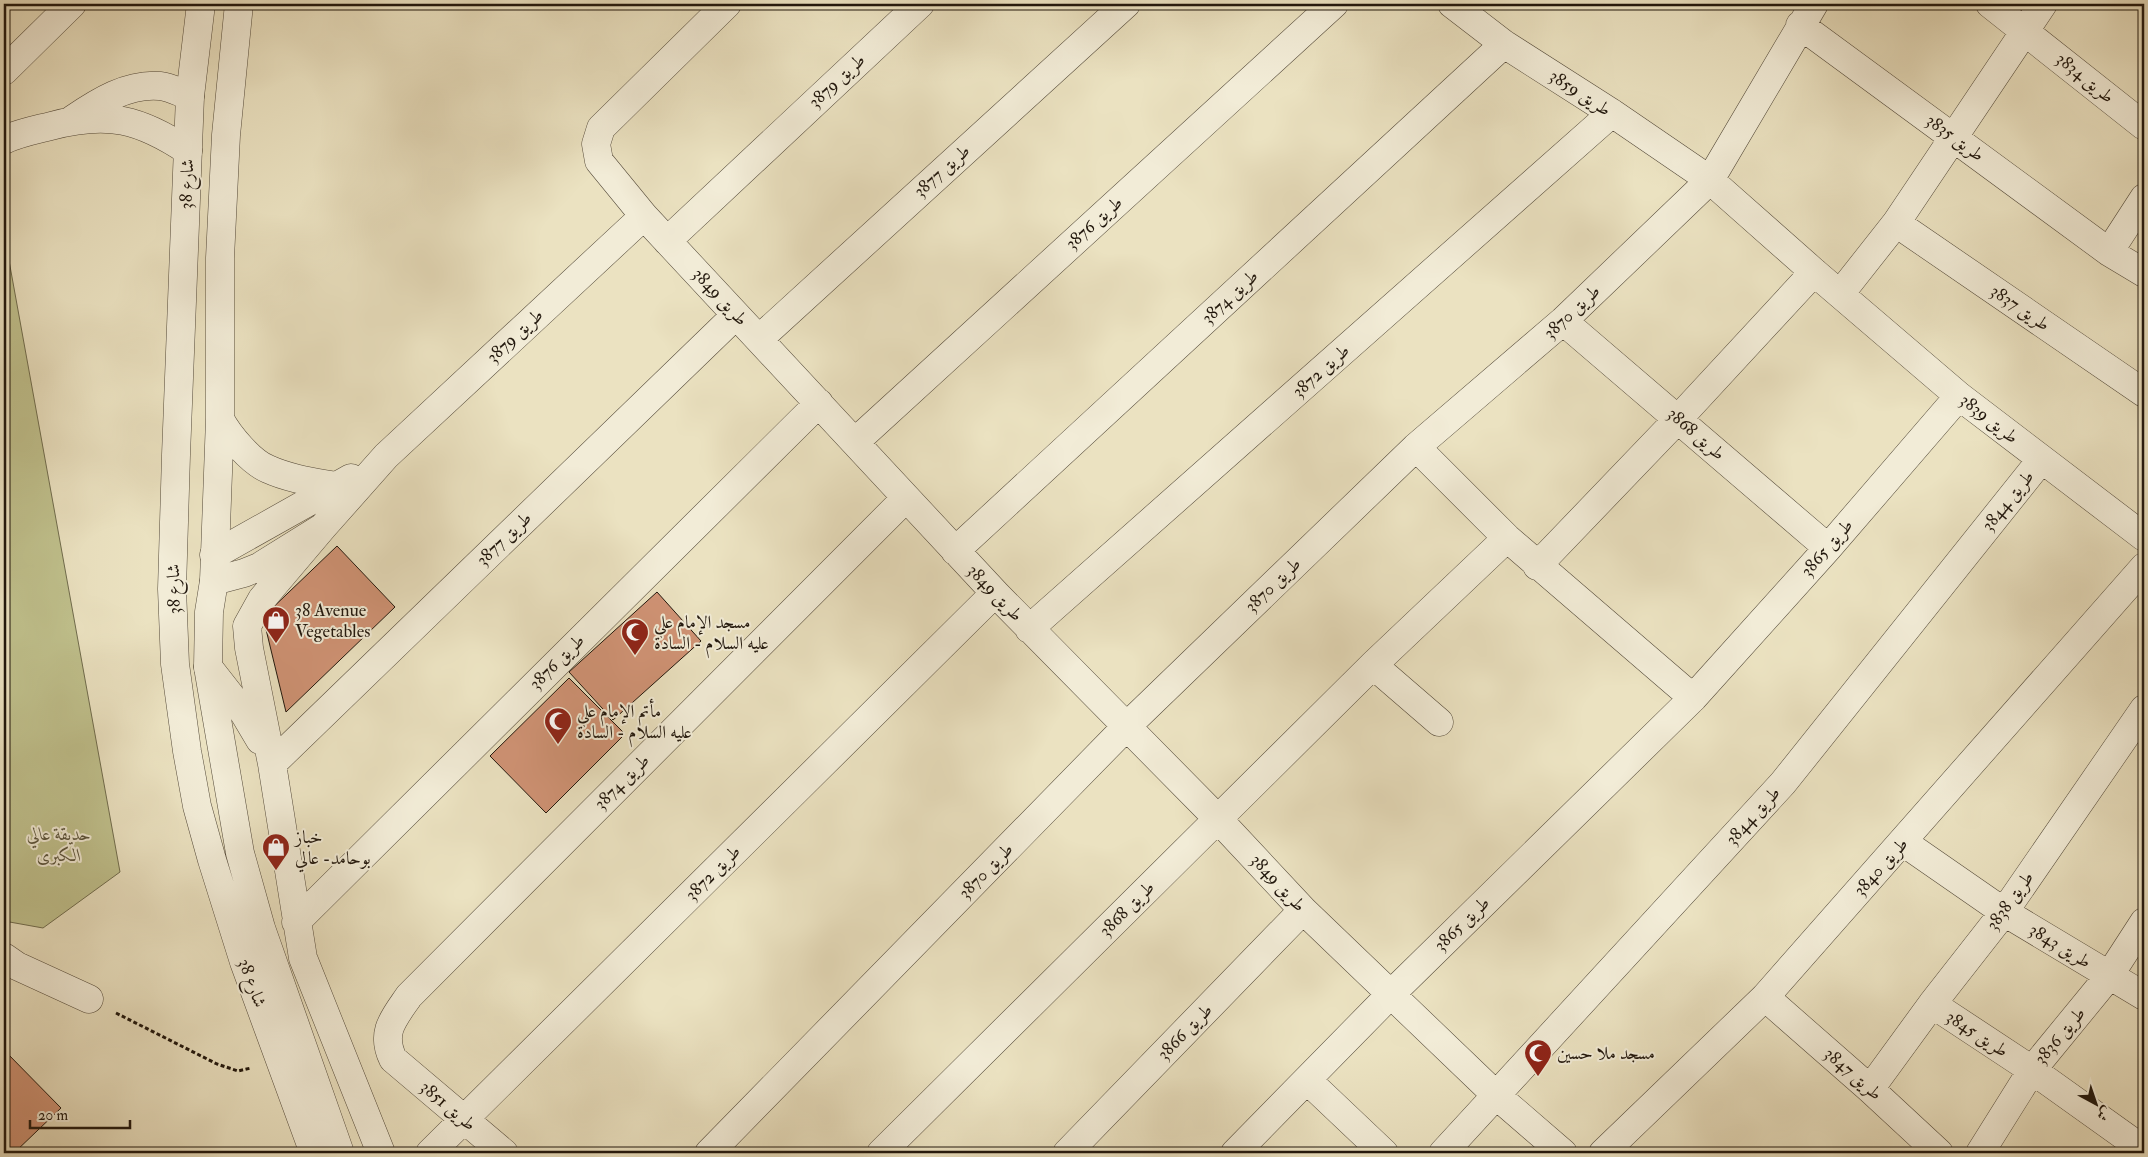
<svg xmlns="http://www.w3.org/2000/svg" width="2148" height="1157" font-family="'IM FELL Double Pica',Amiri,serif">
  <rect width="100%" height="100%" fill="#ebe2c1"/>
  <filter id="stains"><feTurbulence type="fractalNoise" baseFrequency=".004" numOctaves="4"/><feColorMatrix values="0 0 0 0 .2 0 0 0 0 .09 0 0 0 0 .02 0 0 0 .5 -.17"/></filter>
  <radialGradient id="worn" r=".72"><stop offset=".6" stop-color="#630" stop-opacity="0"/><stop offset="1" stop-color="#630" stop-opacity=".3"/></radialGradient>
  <path fill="#c0c18d" stroke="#706c4d" d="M4,233L120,872L43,928L4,921Z"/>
  <path fill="#d09375" stroke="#21170d" d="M337,546L395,607L286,712L263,617Z
    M657,592L701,641L613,720L569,672Z
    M569,678L625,734L546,813L490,756Z
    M4,1050L61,1108L14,1153H4Z"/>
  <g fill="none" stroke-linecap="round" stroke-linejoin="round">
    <g stroke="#544a3a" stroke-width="29">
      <path id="minor" d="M727,4L601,128L596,144L599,161L644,216L995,593L1217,818L1303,910L1497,1096L1563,1153
        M1452,4L1504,44L1612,113L1710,180L1814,272L1959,396L2144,537
        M1990,4L2144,126
        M1800,25L2109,252L2144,273
        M4,71L72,4
        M73,119C98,102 128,83 160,86C170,87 181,93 190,96
        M4,140C19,133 35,130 51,126C108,111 140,119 188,151
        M1896,223L2144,393
        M667,241L920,4
        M2109,252L2144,198
        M1840,294L1896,223L2043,4
        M1563,321L1828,548
        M759,339L1126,4
        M855,442L1334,4
        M1416,447L1507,538L1693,698
        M323,527L262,599L247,626L249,648L272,764L303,958L381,1153
        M955,551L1504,44
        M214,555L351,478
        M1537,566L1678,419L1814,272
        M214,581L244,573L259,567L323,527L386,456L644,216
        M1029,629L1612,113
        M1373,665L1439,722
        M208,667L244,713L260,740
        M272,764L736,315
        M1903,842L2004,912L2144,996
        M296,922L819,403
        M4,957L17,966L89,999
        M1765,997L1870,1089L1939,1153
        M1932,1004L2032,1070L2144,1150
        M1307,1080L1384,1153
        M1870,1089L1932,1004L2004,912L2144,709
        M430,1153L995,593
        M504,1153L393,1059C380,1032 394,1018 409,996L906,498
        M709,1153L1127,726L1416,447L1563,321L1710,180L1814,4
        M881,1153L1373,665L1507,538
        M1067,1153L1303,910
        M1235,1153L1390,995L1693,698L1828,548L1959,396
        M1443,1153L1783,783L2041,460
        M1603,1153L1765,997L2144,567
        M1980,1153L2032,1070L2109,976L2144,922"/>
    </g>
    <g stroke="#544a3a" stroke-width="29">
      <path id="tertiary" d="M201,4L190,96L176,455L172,589L175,664L187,751L197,806L212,860L244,962L314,1153
        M239,4L226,135L220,258V419L214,581L209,612L208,667L240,853L261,928L340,1153
        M220,419C229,436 251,462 268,469C290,479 314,482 336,486"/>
    </g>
    <path stroke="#21170d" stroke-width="3" stroke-dasharray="4 2.5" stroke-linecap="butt" d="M116,1013L217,1064L238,1071L251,1068"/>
    <use href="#minor" stroke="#f2ecd7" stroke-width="28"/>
    <use href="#tertiary" stroke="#f2ecd7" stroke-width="28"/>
  </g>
  <defs>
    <g id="shop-pin" transform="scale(1.4375)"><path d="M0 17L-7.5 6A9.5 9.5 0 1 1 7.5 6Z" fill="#8f2418" stroke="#f2ecd7"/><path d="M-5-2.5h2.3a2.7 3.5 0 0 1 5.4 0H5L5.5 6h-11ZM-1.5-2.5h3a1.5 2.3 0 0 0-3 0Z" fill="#fff"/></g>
    <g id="mosque-pin" transform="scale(1.4375)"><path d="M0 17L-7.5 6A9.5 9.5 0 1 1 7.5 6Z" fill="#8f2418" stroke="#f2ecd7"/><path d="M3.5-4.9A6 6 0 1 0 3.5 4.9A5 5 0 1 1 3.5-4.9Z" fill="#fff"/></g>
  </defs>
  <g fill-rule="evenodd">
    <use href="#shop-pin" x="276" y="620"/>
    <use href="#mosque-pin" x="635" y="632"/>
    <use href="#mosque-pin" x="558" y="721"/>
    <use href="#shop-pin" x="276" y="847"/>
    <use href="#mosque-pin" x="1538" y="1053"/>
  </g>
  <g text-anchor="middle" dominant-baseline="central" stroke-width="4" stroke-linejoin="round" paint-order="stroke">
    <g font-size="18" fill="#21170d" stroke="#f2ecd7">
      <text transform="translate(2085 78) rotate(39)">طريق 3834</text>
      <text transform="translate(837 81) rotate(-43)">طريق 3879</text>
      <text transform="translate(1580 93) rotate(33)">طريق 3859</text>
      <text transform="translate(1955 138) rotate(36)">طريق 3835</text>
      <text transform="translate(942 171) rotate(-42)">طريق 3877</text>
      <text transform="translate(187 184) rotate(-88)">شارع 38</text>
      <text transform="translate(1094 223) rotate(-42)">طريق 3876</text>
      <text transform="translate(720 297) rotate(47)">طريق 3849</text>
      <text transform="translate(1230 297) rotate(-43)">طريق 3874</text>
      <text transform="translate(2020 308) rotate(34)">طريق 3837</text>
      <text transform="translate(1572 312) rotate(-43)">طريق 3870</text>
      <text transform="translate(515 336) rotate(-43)">طريق 3879</text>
      <text transform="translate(1321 371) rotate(-42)">طريق 3872</text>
      <text transform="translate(1989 419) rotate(38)">طريق 3839</text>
      <text transform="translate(1696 434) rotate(41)">طريق 3868</text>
      <text transform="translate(2008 501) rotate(-51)">طريق 3844</text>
      <text transform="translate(504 539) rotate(-44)">طريق 3877</text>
      <text transform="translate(1827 548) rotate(-49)">طريق 3865</text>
      <text transform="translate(1273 585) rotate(-44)">طريق 3870</text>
      <text transform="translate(174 589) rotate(-91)">شارع 38</text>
      <text transform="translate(995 593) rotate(46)">طريق 3849</text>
      <text transform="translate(557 662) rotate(-45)">طريق 3876</text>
      <text transform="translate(622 782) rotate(-45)">طريق 3874</text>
      <text transform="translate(1753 816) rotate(-48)">طريق 3844</text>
      <text transform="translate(1881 867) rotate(-48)">طريق 3840</text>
      <text transform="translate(986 871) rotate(-46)">طريق 3870</text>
      <text transform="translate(713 873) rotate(-45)">طريق 3872</text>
      <text transform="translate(1278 883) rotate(47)">طريق 3849</text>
      <text transform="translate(2010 901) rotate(-54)">طريق 3838</text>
      <text transform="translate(1127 909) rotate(-45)">طريق 3868</text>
      <text transform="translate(1462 924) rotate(-44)">طريق 3865</text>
      <text transform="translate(2060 946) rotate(31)">طريق 3843</text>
      <text transform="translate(252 983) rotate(70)">شارع 38</text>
      <text transform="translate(1185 1032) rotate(-46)">طريق 3866</text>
      <text transform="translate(1977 1034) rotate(33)">طريق 3845</text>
      <text transform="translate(2060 1036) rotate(-50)">طريق 3836</text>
      <text transform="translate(1853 1074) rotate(41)">طريق 3847</text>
      <text transform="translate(448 1106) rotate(40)">طريق 3851</text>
    </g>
    <g font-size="18" fill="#21170d" stroke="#f2ecd7" text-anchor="start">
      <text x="295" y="610">38 Avenue<tspan x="295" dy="21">Vegetables</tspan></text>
      <text x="654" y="622">مسجد الإمام علي<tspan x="654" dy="21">عليه السلام - السادة</tspan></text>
      <text x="577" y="711">مأتم الإمام علي<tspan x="577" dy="21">عليه السلام - السادة</tspan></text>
      <text x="295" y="837">خباز<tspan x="295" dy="21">بوحامد- عالي</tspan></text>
      <text x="1557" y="1053">مسجد ملا حسين</text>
    </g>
    <g font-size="18" font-style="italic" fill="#59523a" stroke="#f2ecd7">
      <text x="59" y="834">حديقة عالي<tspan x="59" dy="21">الكبرى</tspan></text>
    </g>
  </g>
  <rect width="2148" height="1157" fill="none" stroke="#ebe2c1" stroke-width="20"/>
  <rect x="5" y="5" width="2138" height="1147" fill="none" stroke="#21170d" stroke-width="2.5"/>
  <rect x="10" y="10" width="2128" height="1137" fill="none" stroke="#21170d"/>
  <g transform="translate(2096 1104) rotate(140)" stroke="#f2ecd7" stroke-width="4" paint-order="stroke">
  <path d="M0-4L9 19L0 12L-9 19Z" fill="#21170d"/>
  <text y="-8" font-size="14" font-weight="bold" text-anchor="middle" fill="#21170d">ش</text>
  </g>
  <path d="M30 1120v8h100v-8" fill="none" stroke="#21170d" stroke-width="2.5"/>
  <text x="38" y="1120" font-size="15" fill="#21170d" stroke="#f2ecd7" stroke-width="4" paint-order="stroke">20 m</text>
  <rect width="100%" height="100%" filter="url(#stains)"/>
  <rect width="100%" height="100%" fill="url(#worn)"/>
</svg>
